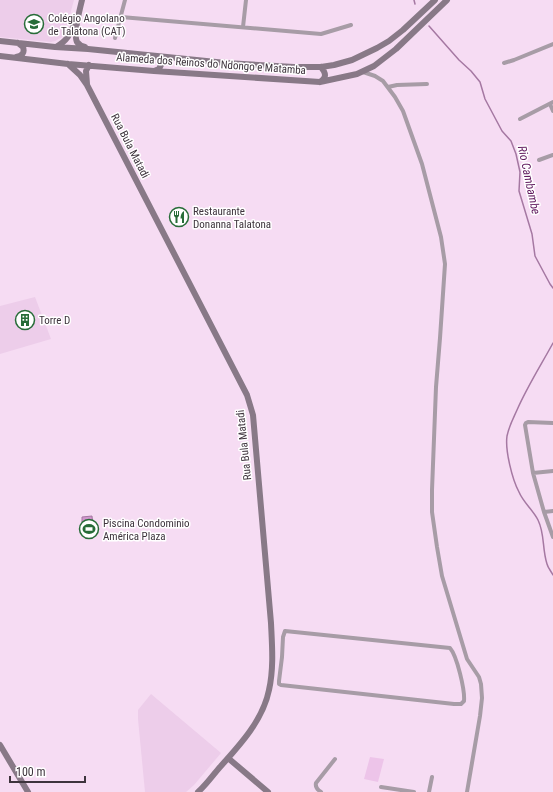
<svg xmlns="http://www.w3.org/2000/svg" width="553" height="792" font-family="'Roboto Condensed',sans-serif">
  <rect width="100%" height="100%" fill="#f6dcf3"/>
  <path fill="#edcdea" d="M0,0H74L65,33L64,36L55,41L51,42L0,37Z
    M35,297L51,339L0,354V306Z
    M151,694L221,753L194,785L186,792H145L138,719V710Z"/>
  <path fill="#edc4e9" d="M370,757L384,759L378,782L364,779Z"/>
  <path fill="#d195cd" stroke="#a578a2" d="M92,516L94,536L86,537L84,533L86,526L82,522V517Z"/>
  <g fill="none" stroke-linecap="round" stroke-linejoin="round">
    <path stroke="#a578a2" stroke-width="1.5" d="M414,0L415,4
      M429,26L459,60L471,71L480,82L485,99L502,131L511,141L516,154L520,172L519,191L532,234L535,256L550,284L553,288
      M553,343C541,365 527,387 517,410C513,419 509,426 507,436C505,450 512,479 519,492C523,502 533,510 538,520C545,534 542,549 547,564C548,568 551,571 553,575"/>
    <path stroke="#a79ca6" stroke-width="4" d="M121,17L321,34L351,25
      M243,27L246,0
      M115,38L125,0
      M504,63L514,60L553,44
      M363,72L375,76L383,81L395,97L403,111L422,164L441,237L445,264L440,338L436,387L432,490V512L437,547L442,576L467,659L479,677L481,684L482,698L480,716L467,792
      M388,87L397,85L427,84
      M550,104L553,111
      M520,119L553,102
      M539,160L553,155
      M553,423L528,422L526,423L525,425L533,473L544,512L553,537
      M533,473L553,471
      M544,512L553,511
      M285,631L450,648C457,656 465,690 464,701L461,704H454L281,685L279,684V681L282,657L283,637Z
      M381,787L414,792
      M321,792C318,790 315,787 316,783L335,759
      M429,792L432,777"/>
    <path stroke="#887987" stroke-width="6" d="M82,0C80,8 73,35 77,42C79,45 81,46 85,47
      M0,41L55,47L88,49L226,63L294,67H321L334,65L352,60L377,48L389,41L403,30L435,0
      M56,47C68,40 70,34 75,22
      M0,56L68,64L154,71L320,82L357,74L374,66L396,49L447,0
      M16,57C22,56 25,53 23,47L18,43
      M68,64L80,75L87,85L247,395L253,415L271,623C272,645 274,668 269,690C263,720 240,745 220,767C213,775 206,785 198,792
      M154,71L159,69L162,63L160,59L155,56
      M320,82C327,78 326,73 321,67
      M87,84L86,71L89,65
      M0,745L28,792
      M228,758L268,792"/>
  </g>
  <defs>
    <g id="university-ring" transform="scale(1)"><circle r="9.5" fill="#fff" stroke="#276c38" stroke-width="1.5"/><path d="M0-5L7-2L0 1L-7-2ZM-4 1L0 2.5L4 1V4Q0 6-4 4Z" fill="#276c38"/></g>
    <g id="restaurant-ring" transform="scale(1)"><circle r="9.5" fill="#fff" stroke="#276c38" stroke-width="1.5"/><path d="M-5-6h1v4h1v-4h1v4h1v-4h1v5L-1.5 .5V6h-2V.5L-5-1ZM5-6V6H3V1.5H1.5Q1.5-4 5-6Z" fill="#276c38"/></g>
    <g id="building-ring" transform="scale(1)"><circle r="9.5" fill="#fff" stroke="#276c38" stroke-width="1.5"/><path d="M-4-6H4V6H1V3H-1V6H-4ZM-2.5-4.3h1.7v1.8h-1.7ZM.8-4.3h1.7v1.8H.8ZM-2.5-1h1.7V.8h-1.7ZM.8-1h1.7V.8H.8Z" fill="#276c38"/></g>
    <g id="stadium-ring" transform="scale(1)"><circle r="9.5" fill="#fff" stroke="#276c38" stroke-width="1.5"/><path d="M0-5a6.5 5 0 1 0 0 10a6.5 5 0 1 0 0-10ZM-3.5-1.8h7v3.6h-7Z" fill="#276c38"/></g>
  </defs>
  <g fill-rule="evenodd">
    <use href="#university-ring" x="34" y="24"/>
    <use href="#restaurant-ring" x="179" y="217"/>
    <use href="#building-ring" x="25" y="320"/>
    <use href="#stadium-ring" x="89" y="529"/>
  </g>
  <g text-anchor="middle" dominant-baseline="central" stroke-width="3" stroke-linejoin="round" paint-order="stroke">
    <g font-size="11" fill="#3e343d" stroke="#fff" text-anchor="start">
      <text x="48" y="18">Colégio Angolano<tspan x="48" dy="13">de Talatona (CAT)</tspan></text>
      <text x="193" y="211">Restaurante<tspan x="193" dy="13">Donanna Talatona</tspan></text>
      <text x="39" y="320">Torre D</text>
      <text x="103" y="523">Piscina Condominio<tspan x="103" dy="13">América Plaza</tspan></text>
    </g>
    <g font-size="11" fill="#3e343d" stroke="#fff">
      <text transform="translate(211 64) rotate(4)">Alameda dos Reinos do Ndongo e Matamba</text>
      <text transform="translate(130 146) rotate(63)">Rua Bula Matadi</text>
      <text transform="translate(244 445) rotate(-96)">Rua Bula Matadi</text>
    </g>
    <g font-size="12" font-style="italic" fill="#601a5e" stroke="#fff">
      <text transform="translate(529 180) rotate(78)">Rio Cambambe</text>
    </g>
  </g>
  <path d="M10 776v6h75v-6" fill="none" stroke="#3e343d" stroke-width="2"/>
  <text x="16" y="776" font-size="12" fill="#3e343d" stroke="#ffffff" stroke-width="3" paint-order="stroke">100 m</text>
</svg>
